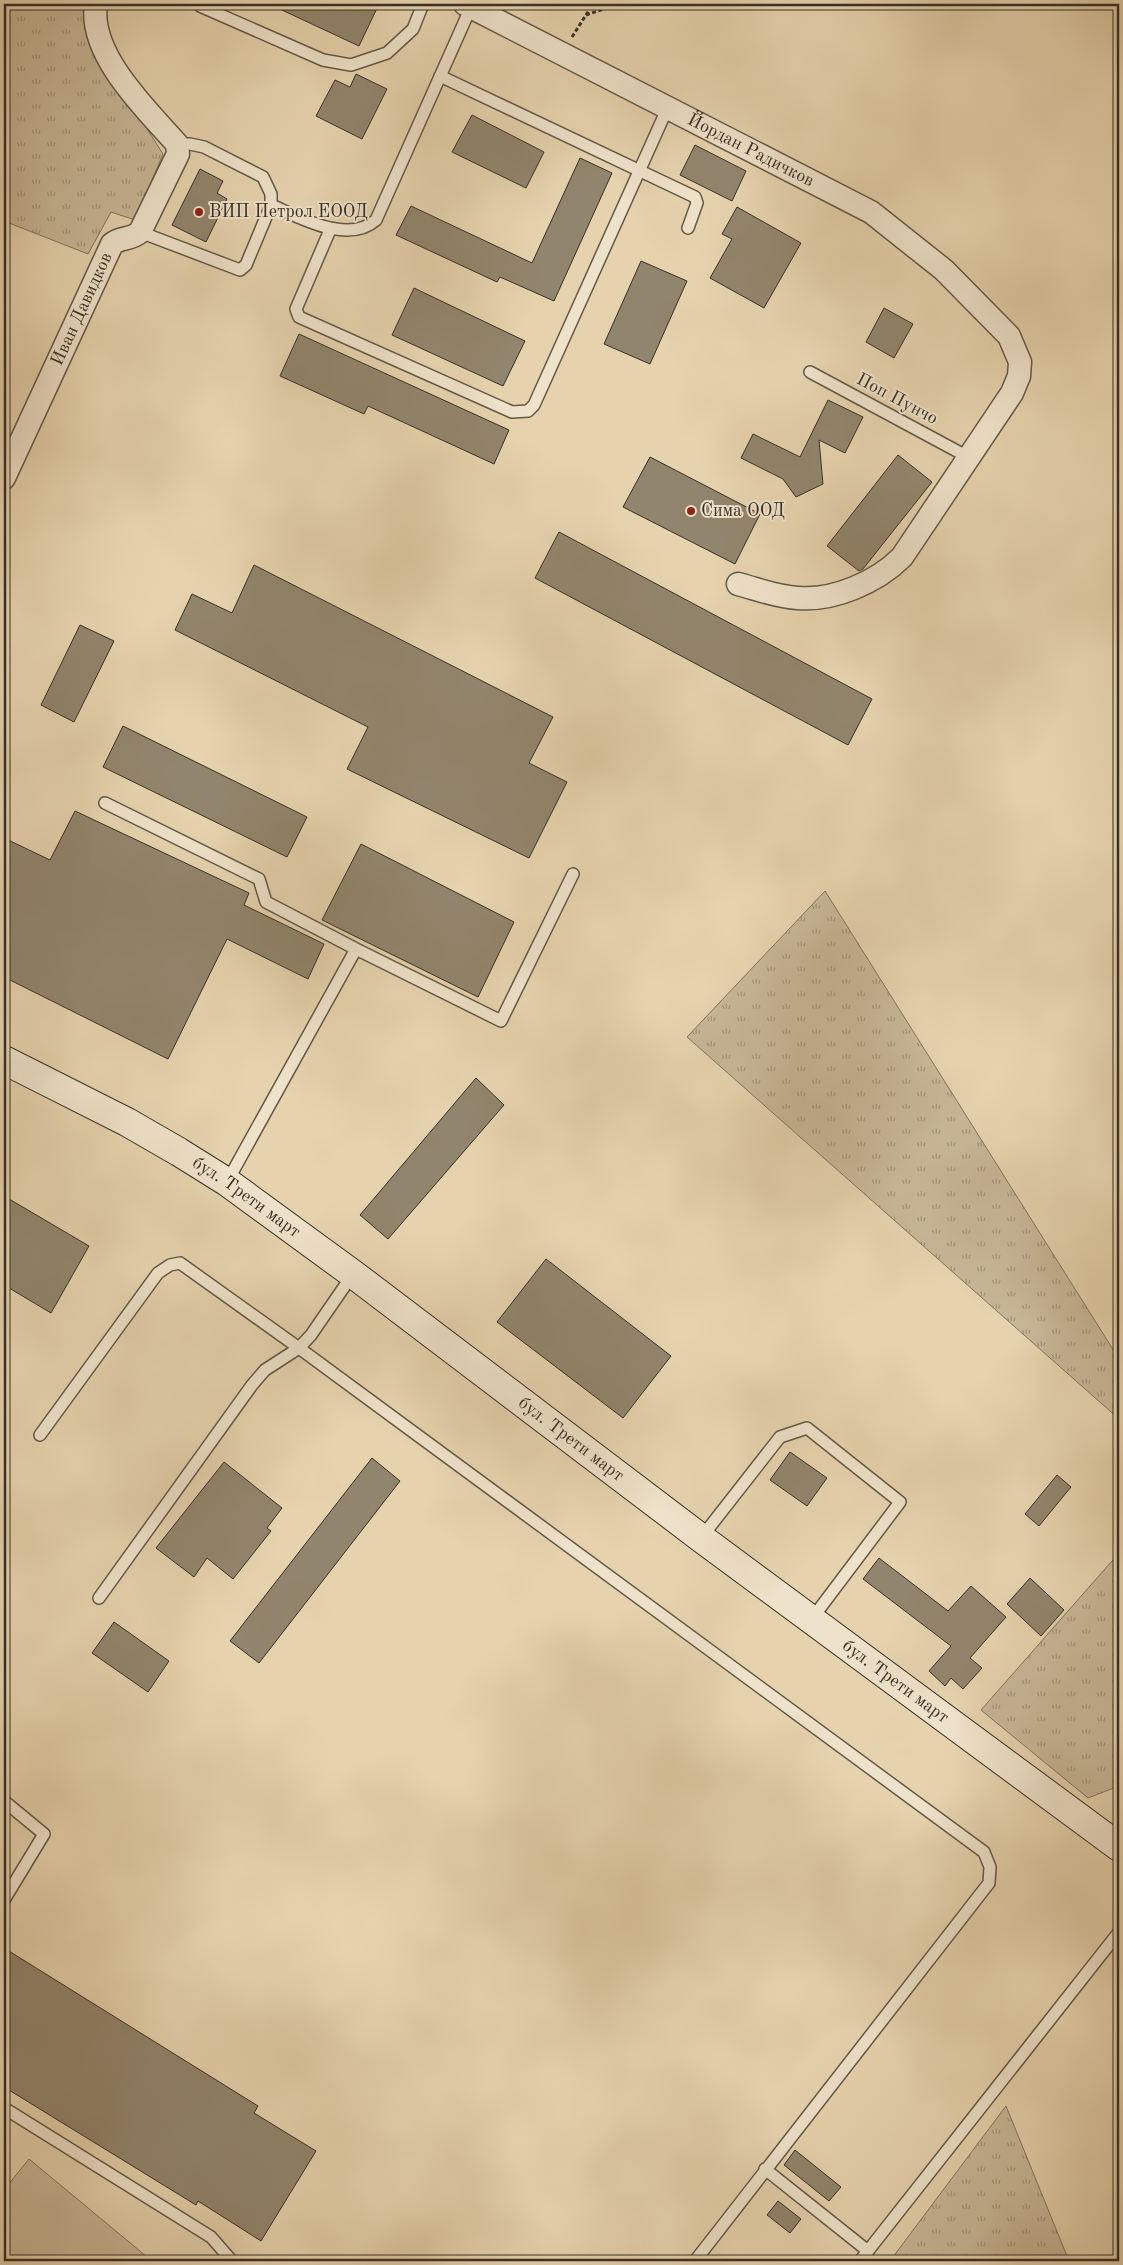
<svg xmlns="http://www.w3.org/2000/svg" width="1123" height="2265" font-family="'Old Standard TT',serif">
  <defs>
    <pattern id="grass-tufts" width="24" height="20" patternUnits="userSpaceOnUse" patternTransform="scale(1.25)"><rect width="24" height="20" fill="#c8b797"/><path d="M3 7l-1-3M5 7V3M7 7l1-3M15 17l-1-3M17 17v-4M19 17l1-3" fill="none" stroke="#a3957b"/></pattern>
  </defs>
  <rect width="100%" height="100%" fill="#e6d3ae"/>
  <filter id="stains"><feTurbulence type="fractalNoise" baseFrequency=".004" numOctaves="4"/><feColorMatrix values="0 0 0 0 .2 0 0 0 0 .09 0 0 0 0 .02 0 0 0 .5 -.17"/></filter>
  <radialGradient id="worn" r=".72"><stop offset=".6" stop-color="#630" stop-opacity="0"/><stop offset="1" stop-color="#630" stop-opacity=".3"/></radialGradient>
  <path fill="url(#grass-tufts)" stroke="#80745e" d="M4,4H86L85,29L88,36L163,154L135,220L111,212L88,254L4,221Z
    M825,891L1119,1359V1419L687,1037Z
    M1119,1553V1786L1088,1798L981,1710Z
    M1006,2106L1069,2261H890Z"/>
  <path fill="#c8b797" stroke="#80745e" d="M29,2159L152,2261H4V2190Z"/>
  <path fill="#92856d" stroke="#383026" d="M269,4H379L359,46Z
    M356,74L387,89L362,139L316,116L335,80L350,87Z
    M472,115L544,152L526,188L452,152Z
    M695,145L746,171L732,201L680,175Z
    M580,158L612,173L554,301L500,277L497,282L396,235L411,206L532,263Z
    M200,169L223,181L217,193L227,199L206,242L172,225Z
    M737,207L801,243L764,308L710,278L732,239L722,234Z
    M641,261L687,281L650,364L604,344Z
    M414,288L525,341L503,386L392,335Z
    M884,308L913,324L894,358L866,342Z
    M299,334L509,430L494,464L368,406L364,414L280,376Z
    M828,400L863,417L845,453L819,440L823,484L796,497L783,479L741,458L753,434L800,457Z
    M898,455L932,482L863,569L859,571L827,546Z
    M650,457L760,514L735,564L623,507Z
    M559,532L872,699L848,745L535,578Z
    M254,565L553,717L529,763L567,782L529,858L347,769L368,727L175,630L192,594L232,613Z
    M80,625L114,641L74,722L41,705Z
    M123,726L307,817L287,857L103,767Z
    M75,811L249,893L244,905L324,944L308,979L227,939L168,1059L4,977V838L50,860Z
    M361,844L514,922L478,997L322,920Z
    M476,1078L504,1105L388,1239L360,1215Z
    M4,1196L89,1246L51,1313L4,1285Z
    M546,1259L671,1356L623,1418L497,1322Z
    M790,1452L827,1478L807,1506L770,1480Z
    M372,1458L400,1481L259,1663L230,1641Z
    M224,1462L282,1508L267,1528L271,1531L233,1579L207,1558L194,1577L156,1548Z
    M1057,1475L1071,1487L1039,1526L1025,1514Z
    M879,1558L948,1611L971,1586L1006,1617L970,1658L982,1668L963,1689L951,1678L945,1686L929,1671L951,1646L863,1579Z
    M1030,1578L1064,1610L1041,1636L1007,1604Z
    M114,1622L169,1661L148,1692L92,1653Z
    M4,1948L258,2106L254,2113L316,2151L261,2241L198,2201L196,2205L4,2087Z
    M795,2150L841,2187L829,2201L784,2165Z
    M778,2201L801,2219L790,2233L767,2215Z"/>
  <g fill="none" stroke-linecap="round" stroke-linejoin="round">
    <g stroke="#645948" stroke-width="14">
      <path id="service" d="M200,6L323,60L351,65L387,53L413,29L423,4
        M440,76L695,197L697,203L688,228
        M177,144H190L204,147L263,177L271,194V205
        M330,230L296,309L299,317L512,412L528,411L534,405L668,107
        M140,232L240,270L246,265L271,205C299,217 348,245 376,220L471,7
        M810,372L968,457
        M105,803L259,879L266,902L356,949
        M227,1182L356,949L501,1021L573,874
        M40,1435L158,1273L170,1265L180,1263L299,1348L984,1852L990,1867L989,1883L695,2261
        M701,1538L780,1437L807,1428L900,1502L811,1620
        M99,1598L252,1385L265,1370L299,1348L311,1335L353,1274
        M4,1801L44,1834L4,1900
        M4,2108L211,2237L232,2261
        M765,2169L868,2251
        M860,2261L1119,1932"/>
    </g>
    <g stroke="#645948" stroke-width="25">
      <g id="minor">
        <path id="s1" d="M465,4L871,212L944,270L1009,336L1020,362L1019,376L1012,393L902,557C877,582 834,601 798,598C777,597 757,589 738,584"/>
        <path id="s2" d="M4,478L112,244C120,237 131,240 140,232L178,154L177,144C146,109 88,54 96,4"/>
      </g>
    </g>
    <g stroke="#383026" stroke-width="30">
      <g id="secondary">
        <path id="s3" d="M4,1060L127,1122L179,1152L227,1182L353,1274L701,1538L1119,1847"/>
      </g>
    </g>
    <path stroke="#383026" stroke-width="3" stroke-dasharray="4 2.5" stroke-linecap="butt" d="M1116,4L1119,5
      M586,15L618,4
      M572,37L593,4"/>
    <use href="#service" stroke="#efe2ca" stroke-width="11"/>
    <use href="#minor" stroke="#efe2ca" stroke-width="22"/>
    <use href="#secondary" stroke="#efe2ca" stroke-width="28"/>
  </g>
  <g fill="#8f2418" stroke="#efe2ca" stroke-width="2">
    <circle cx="199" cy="212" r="5"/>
    <circle cx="691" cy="511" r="5"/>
  </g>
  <g text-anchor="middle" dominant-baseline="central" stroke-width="4" stroke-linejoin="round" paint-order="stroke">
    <g font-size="18" fill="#383026" stroke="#efe2ca">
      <text stroke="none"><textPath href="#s1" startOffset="321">Йордан Радичков</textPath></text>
      <text stroke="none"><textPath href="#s2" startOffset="186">Иван Давидков</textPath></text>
      <text transform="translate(897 399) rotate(28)">Поп Пунчо</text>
      <text stroke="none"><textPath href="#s3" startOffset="279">бул. Трети март</textPath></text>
      <text stroke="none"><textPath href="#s3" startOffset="684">бул. Трети март</textPath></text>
      <text stroke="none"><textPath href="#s3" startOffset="1089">бул. Трети март</textPath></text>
    </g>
    <g font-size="18" fill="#383026" stroke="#efe2ca" text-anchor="start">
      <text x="209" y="212">ВИП Петрол ЕООД</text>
      <text x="701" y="511">Сима ООД</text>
    </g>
  </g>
  <rect width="1123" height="2265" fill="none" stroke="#e6d3ae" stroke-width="20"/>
  <rect x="5" y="5" width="1113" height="2255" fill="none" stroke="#383026" stroke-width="2.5"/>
  <rect x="10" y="10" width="1103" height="2245" fill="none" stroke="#383026"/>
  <rect width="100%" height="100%" filter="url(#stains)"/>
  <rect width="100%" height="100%" fill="url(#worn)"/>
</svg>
